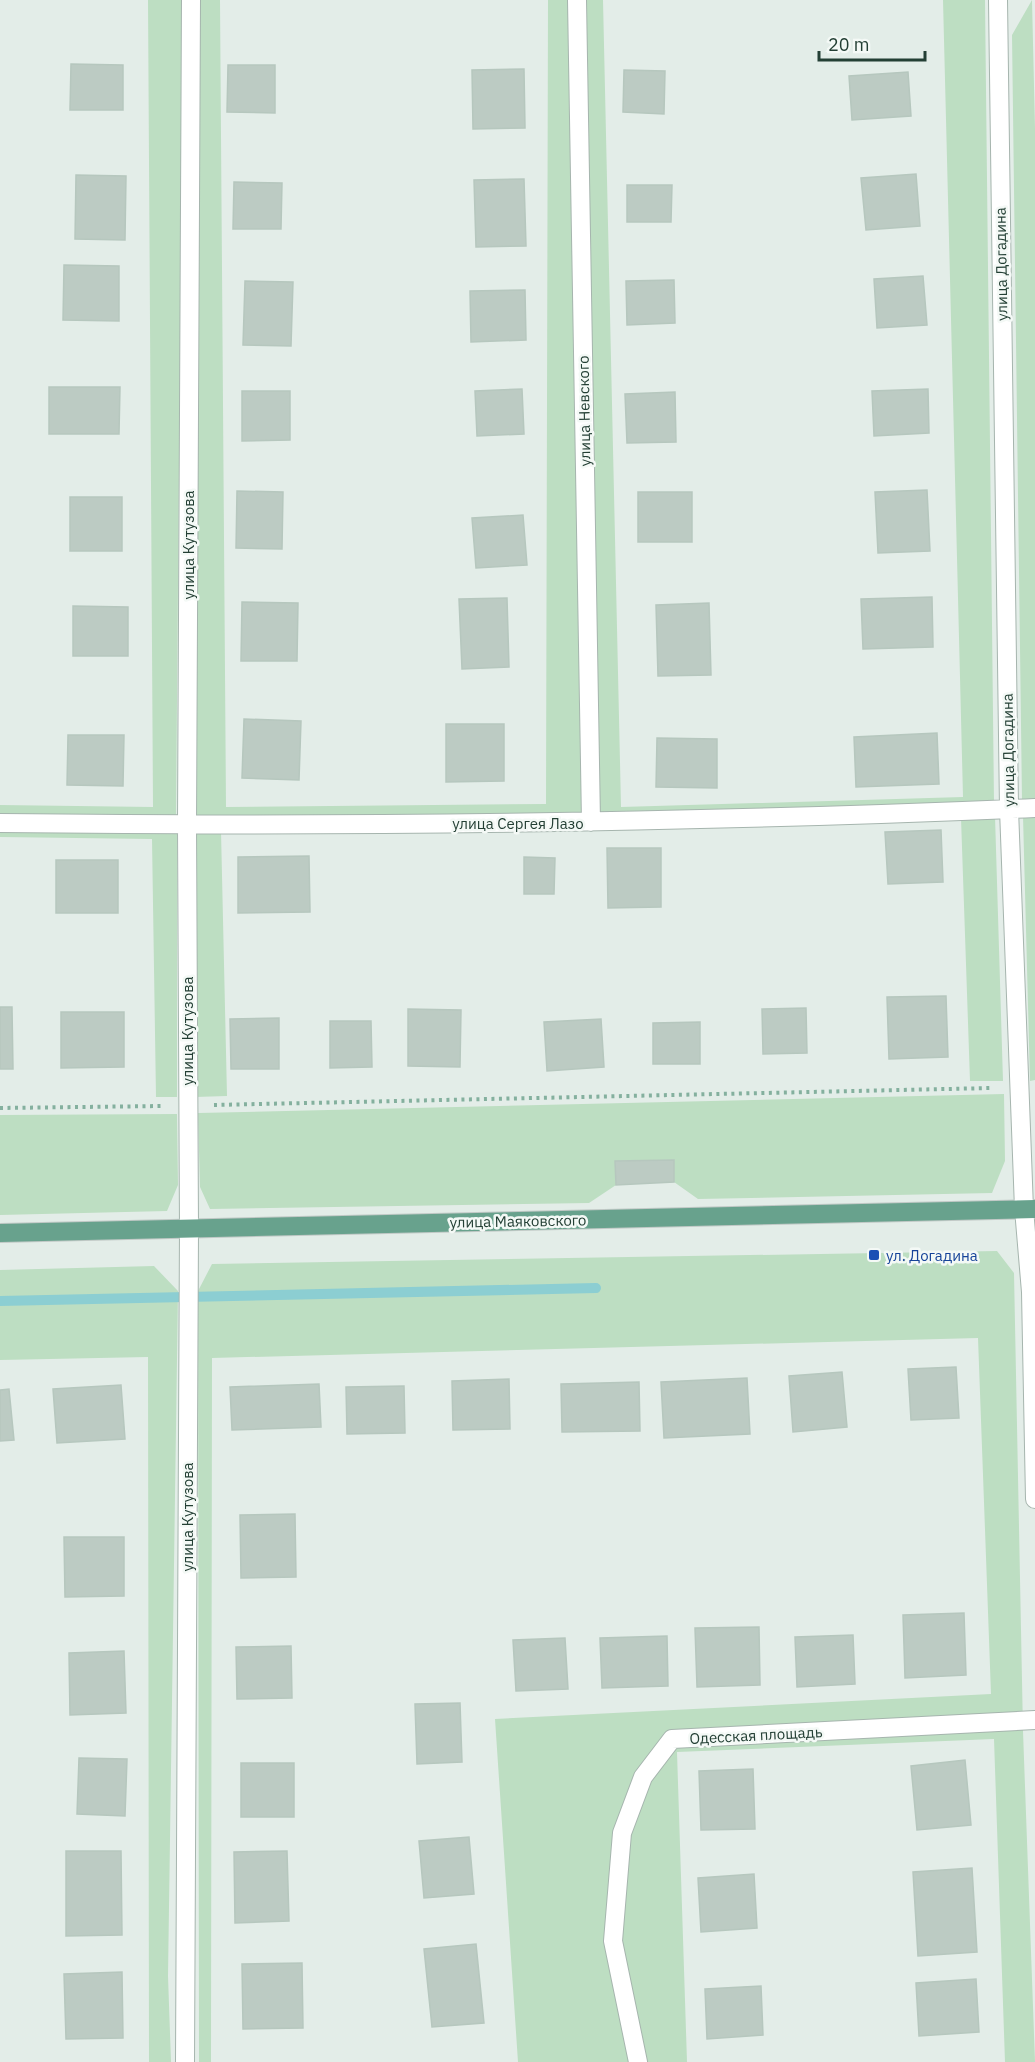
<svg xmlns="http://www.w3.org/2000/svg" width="1035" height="2062" font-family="'IBM Plex Sans',sans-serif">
  <rect width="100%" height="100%" fill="#e3ede8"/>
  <path fill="#bddec2" d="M148,0H183L176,818L0,815V805L153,807Z
    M199,0H220L226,807L546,804L548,0H569L583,815L195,818Z
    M583,0H603L621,807L963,797L943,0H985L994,802L598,815Z
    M1032,0L1035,129V801H1022L1012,35Z
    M1035,815V1080L1030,1081L1023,816Z
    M995,816L1003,1081H970L961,818Z
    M0,831L177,833V1097H156L152,839L0,837Z
    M221,831L227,1096L195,1097V832Z
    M1004,1094L1005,1161L992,1193L698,1199L674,1182L673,1160L615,1161L616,1185L589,1203L210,1209L200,1187L198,1113Z
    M177,1114L178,1185L167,1211L0,1215V1115Z
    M997,1251L1014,1273L1023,1731L1035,2062H1005L994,1739L677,1752L687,2062H518L495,1719L991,1694L978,1338L212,1358L211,2062H199L198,1291L212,1264Z
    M154,1266L178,1291L168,1976L171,2062H149L148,1357L0,1360V1270Z"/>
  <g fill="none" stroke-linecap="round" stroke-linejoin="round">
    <path stroke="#8cced2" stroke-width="10" d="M0,1301L596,1288"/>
  </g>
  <path fill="#bccbc3" stroke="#b6c7be" stroke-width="1.5" d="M71,64L123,65V110H70Z
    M228,65H275V113L227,112Z
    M524,69L525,128L473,129L472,70Z
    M624,70L665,71L664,114L623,112Z
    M908,72L911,116L852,120L849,76Z
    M916,174L920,226L866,230L861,178Z
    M76,175L126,176L125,240L75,239Z
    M524,179L526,246L476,247L474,180Z
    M234,182L282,183L281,229H233Z
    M627,185H672L671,222H627Z
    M64,265L119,266V321L63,320Z
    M923,276L927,325L877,328L874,279Z
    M674,280L675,323L627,325L626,281Z
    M245,281L293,282L291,346L243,345Z
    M525,290L526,340L471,342L470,291Z
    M49,387H120L119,434H49Z
    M522,389L524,434L477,436L475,391Z
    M928,389L929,433L874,436L872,391Z
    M242,391H290V440L242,441Z
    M675,392L676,442L627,443L625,394Z
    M927,490L930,551L878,553L875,492Z
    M237,491L283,492L282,549L236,548Z
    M638,492H692V542H638Z
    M70,497H122V551H70Z
    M523,515L527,565L476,568L472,518Z
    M932,597L933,647L863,649L861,599Z
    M507,598L509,667L462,669L459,599Z
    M242,602L298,603L297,661H241Z
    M709,603L711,675L658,676L656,605Z
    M73,606L128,607V656H73Z
    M244,719L301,721L299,780L242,778Z
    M446,724H504V781L446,782Z
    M937,733L939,784L856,787L854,737Z
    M68,735H124L123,786L67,785Z
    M657,738L717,739V788L656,787Z
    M941,830L943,882L888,884L885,832Z
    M607,848H661V907L608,908Z
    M309,856L310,912L238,913V857Z
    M524,857L555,858L554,894H524Z
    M56,860H118V913H56Z
    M946,996L948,1057L889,1059L887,997Z
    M0,1007H12L13,1069H0Z
    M806,1008L807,1053L763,1054L762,1009Z
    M408,1009L461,1010L460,1067L408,1066Z
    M61,1012H124V1067L61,1068Z
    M279,1018V1069H231L230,1019Z
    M601,1019L604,1067L547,1071L544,1022Z
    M330,1021H371L372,1067L330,1068Z
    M700,1022V1064H653V1023Z
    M674,1160V1182L616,1185L615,1161Z
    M956,1367L959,1418L911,1420L908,1369Z
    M842,1372L847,1427L793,1432L789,1376Z
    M747,1378L750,1434L664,1438L661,1382Z
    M509,1379L510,1429L453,1430L452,1381Z
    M639,1382L640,1431L562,1432L561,1384Z
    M319,1384L321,1427L232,1430L230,1387Z
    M121,1385L125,1439L57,1443L53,1389Z
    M404,1386L405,1433L347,1434L346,1387Z
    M9,1389L14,1440L0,1441V1390Z
    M295,1514L296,1577L241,1578L240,1515Z
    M64,1537H124V1596L65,1597Z
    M964,1613L966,1675L905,1678L903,1615Z
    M759,1627L760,1685L697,1687L695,1628Z
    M853,1635L855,1684L797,1687L795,1637Z
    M667,1636L668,1686L602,1688L600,1638Z
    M565,1638L568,1689L516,1691L513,1640Z
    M291,1646L292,1698L237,1699L236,1647Z
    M124,1651L126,1713L70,1715L69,1653Z
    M460,1703L462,1762L417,1764L415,1704Z
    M79,1758L127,1759L125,1816L77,1814Z
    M965,1760L971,1825L917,1830L911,1766Z
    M241,1763H294V1817H241Z
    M753,1769L755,1829L701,1830L699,1771Z
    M469,1837L474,1894L424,1898L419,1841Z
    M66,1851H121L122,1935L66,1936Z
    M287,1851L289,1921L235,1923L234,1852Z
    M972,1868L977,1952L918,1956L913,1872Z
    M754,1874L757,1928L701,1932L698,1878Z
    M476,1944L484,2023L432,2027L424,1949Z
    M302,1963L303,2028L243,2029L242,1964Z
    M122,1972L123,2038L66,2039L64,1974Z
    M976,1979L979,2032L919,2036L916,1983Z
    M761,1986L763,2035L707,2039L705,1989Z"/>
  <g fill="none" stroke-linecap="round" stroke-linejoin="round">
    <g stroke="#a6b5ae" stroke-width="20">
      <path id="minor" d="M577,0L591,822
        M998,0L1009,809L1024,1209L1031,1292L1035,1499
        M0,823C345,827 690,823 1035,808
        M185,2062L189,1229L187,825L191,0
        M638,2062L613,1941L622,1833L643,1777L672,1739L1035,1720"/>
    </g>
    <g stroke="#c1c9c6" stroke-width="20">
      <path id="major" d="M0,1233L1035,1209"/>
    </g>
    <path stroke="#84b09e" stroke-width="4" stroke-dasharray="3 4.5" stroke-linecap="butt" d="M214,1105L992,1088
      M0,1108L161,1106"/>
    <use href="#minor" stroke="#fff" stroke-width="18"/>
    <use href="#major" stroke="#68a28d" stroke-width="18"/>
  </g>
  <rect fill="#1a4fb4" stroke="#f4f9f6" stroke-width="2" x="868" y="1249" width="12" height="12" rx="3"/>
  <g text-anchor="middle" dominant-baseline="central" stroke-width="5" stroke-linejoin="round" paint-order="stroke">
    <g font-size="15" fill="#233f34" stroke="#f4f9f6">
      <text transform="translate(1001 264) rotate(-91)">улица Догадина</text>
      <text transform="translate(584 411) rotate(-91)">улица Невского</text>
      <text transform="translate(188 545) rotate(-90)">улица Кутузова</text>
      <text transform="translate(1008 750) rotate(-91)">улица Догадина</text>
      <text x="518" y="823">улица Сергея Лазо</text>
      <text transform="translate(187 1031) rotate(-90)">улица Кутузова</text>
      <text transform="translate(518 1221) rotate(-1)">улица Маяковского</text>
      <text transform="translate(187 1517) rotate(-90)">улица Кутузова</text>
      <text transform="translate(756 1735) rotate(-3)">Одесская площадь</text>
    </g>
    <g font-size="15" fill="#164399" stroke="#f4f9f6" text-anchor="start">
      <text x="886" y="1255">ул. Догадина</text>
    </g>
  </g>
  <path d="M819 51v9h106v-9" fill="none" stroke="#233f34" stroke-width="3"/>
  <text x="828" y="51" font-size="18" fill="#233f34" stroke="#f4f9f6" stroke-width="4.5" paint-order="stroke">20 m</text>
</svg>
